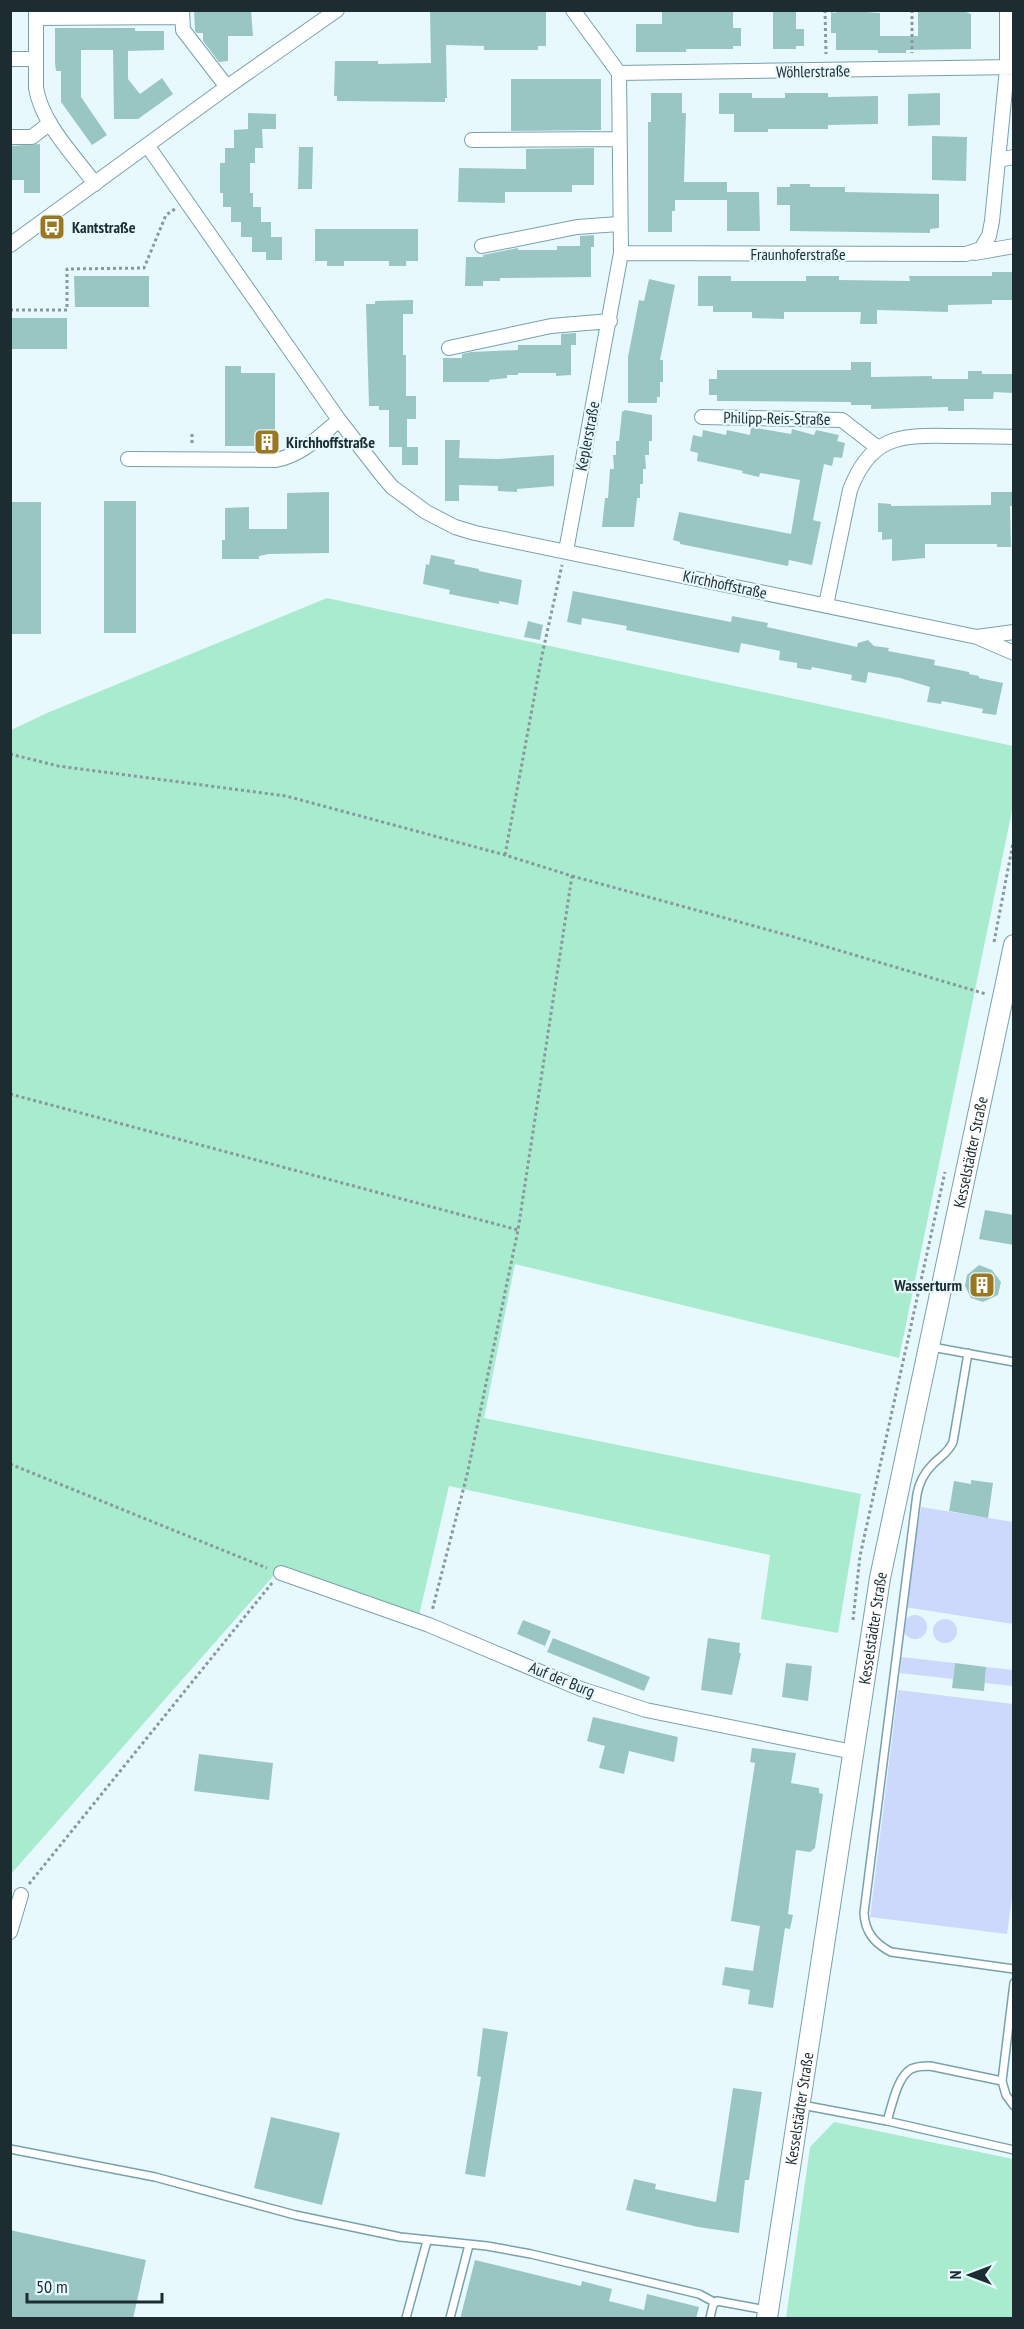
<svg xmlns="http://www.w3.org/2000/svg" width="1024" height="2329" font-family="'PT Sans Narrow',sans-serif">
  <rect width="100%" height="100%" fill="#e8f9fe"/>
  <path fill="#a9ebce" d="M327,598L1013,746V806L899,1358L515,1264L484,1418L861,1494L838,1633L761,1619L770,1555L449,1486L418,1620L276,1573L11,1874V730L47,713Z
    M834,2122L1013,2159V2318H786L810,2147Z"/>
  <path fill="#ccd8fc" d="M921,1507L1013,1522V1624L905,1607Z
    M903 1627a12 12 0 1 1 24 0a12 12 0 1 1-24 0Z
    M933 1631a12 12 0 1 1 24 0a12 12 0 1 1-24 0Z
    M901,1657L955,1663L953,1679L900,1673Z
    M986,1667L1013,1670V1686L985,1683Z
    M898,1690L1013,1704L1014,1883L1007,1934L870,1917Z"/>
  <path fill="#99c6c3" d="M194,10H251L253,36H228V61L219,62L203,41V33H197L195,31Z
    M430,10L546,12V46H538V50H484V46L446,45L447,98H445V102L337,101V96H334L335,61H378V64L431,63Z
    M662,10H733V28H741V46H733V49H686V52H636V24H662Z
    M773,10H796V29H804V46H796V49H773Z
    M836,10L880,13V36H918V12H922V10L966,12L971,14V49L906,50V53H878V50H836V33H831V12L836,13Z
    M55,28H135V31H164V50L128,51V79L140,94L162,78L173,94L138,119H114L113,50H81V97L107,135L92,145L61,102V71H56L55,63Z
    M511,79H601V130L511,131Z
    M651,93H682V113H686L684,182H727V192H759L760,231H727V200H675V211H672V232H648V122H651Z
    M719,93H752V98H785V93H828V97L878,96V124L828,125V129H768V132H734V114H719Z
    M940,93V125L908,126V94Z
    M248,113L276,114V129H262L263,148H255V163H250V193H253V207H261V222H271V237H282V260H266V252H252V237H241V222H231V207H223V193H220V163H225V148H234V130L248,129Z
    M932,136L967,137L966,181L932,180Z
    M40,144V193H24V180H10V146Z
    M299,147H313L312,189H298Z
    M594,148V185H572V192H505V203L458,202L459,168L526,169V149Z
    M790,184H810V187H845V192L939,194V228L930,229V233L790,231V205H777V187H790Z
    M315,229H418V261H406V266H389V261H344V266H327V261H315Z
    M594,235V247H591V277L500,278V281H483V286H465L466,257H483V255L518,248V250H557V246H580V236Z
    M992,272H1013V300H992V304L948,305V312L877,310V324H860L861,312H784V319L752,318V312H713V306H698V276H731V281H806V276H839V280L910,281L909,276H992Z
    M74,276H149V307H75Z
    M649,279L675,285L660,360H663V382H660V397H657V403H628V357L639,300L644,301Z
    M413,300V314H403V355H406V396H416V419H407V447H418V465H402V447H389V410H379V406H369L366,304H375V301Z
    M10,318H67V349H10Z
    M576,333V345H571V375L556,376V373H518V375H507V378L489,380V382H443V358H462V354L471,352L518,350V345H561V334Z
    M851,362H871V377L932,376V379H968V371H982V374H1013V393L994,392L993,399H964V411H948V407L871,409V405H851V402L717,401V395H709V379H717V370H851Z
    M225,366H241V373H275V446H225Z
    M625,410L652,415V441H649V455H645L646,469H643V484H640V498H637L634,527H602L605,498H608L610,469H614L613,455H616V441H619L622,412Z
    M751,427L791,434L792,429L814,435L816,430L839,435L837,441L845,443L842,458L834,457L832,466L824,464L813,520L821,522L812,565L789,560L788,566L680,544V542L673,540L679,512L791,534L800,480L760,473L759,477L742,473L743,471L697,461L698,453L690,451L693,435L702,437L703,430L726,435L727,430L750,435Z
    M445,440H460L459,458L498,459L554,455V486L517,489V492L498,491V486L459,485V501H445Z
    M329,492V553L269,554L259,556V559H222V540H225V508L249,507V529H287V493Z
    M991,492H1013V506H1010L1011,547H997V544H925V558L892,561V539L882,540V532H878V503L891,504V506L991,505Z
    M104,501H136V633H104Z
    M10,502H41V634H10Z
    M431,555L455,560L454,564L479,569V571L522,580L518,605L499,601V604L449,594L450,590L423,584L426,564L429,565Z
    M573,591L731,622L732,616L768,623L767,627L857,647L858,643L868,640L874,646L889,648L888,651L935,660L934,665L969,672V674L979,676V678L1003,683L996,715L982,713L983,709L942,701L941,704L927,702L930,687L900,678L868,672L866,683L851,680L852,675L812,667L811,670L797,668V663L779,660L780,651L741,643L739,653L626,630L627,626L582,618L581,625L567,622Z
    M528,621L543,625L540,640L524,637Z
    M985,1210L1014,1215V1245L979,1239Z
    M979,1265L992,1270L1001,1282L998,1295L983,1302L971,1298L965,1286L967,1275Z
    M971,1480L993,1483L988,1518L949,1511L954,1481L971,1484Z
    M523,1620L551,1631L545,1646L517,1634Z
    M553,1638L650,1677L644,1691L547,1652Z
    M708,1638L740,1643L739,1653H741L732,1695L701,1690Z
    M786,1663L812,1666L808,1701L782,1697Z
    M955,1663L986,1667L984,1691L952,1688Z
    M593,1717L678,1737L674,1762L629,1751L624,1774L599,1768L605,1746L587,1741Z
    M752,1748L796,1753L791,1783L819,1788V1793L823,1794L815,1848L810,1852L796,1850L788,1914L793,1915L790,1929L785,1928L773,2008L748,2004L750,1990L722,1985L725,1967L753,1971L760,1926L731,1921L755,1763L750,1762Z
    M199,1754L273,1763L269,1800L194,1791Z
    M483,2028L508,2032L485,2177L465,2174L481,2077L477,2076Z
    M733,2088L762,2092L749,2180H745L739,2233L698,2227L626,2210L634,2179L656,2184L655,2189L716,2202Z
    M271,2117L340,2133L322,2205L254,2188Z
    M10,2230L146,2260L133,2319H10Z
    M475,2260L581,2286L582,2281L612,2289L609,2301L644,2310L647,2294L699,2307L696,2319H460Z"/>
  <g fill="none" stroke-linecap="round" stroke-linejoin="round">
    <g stroke="#78a1ac" stroke-width="10">
      <path id="service" d="M932,1347L1014,1362
        M968,1353L953,1442C948,1453 942,1455 933,1464C925,1472 919,1483 917,1494L864,1913C865,1932 874,1943 891,1952L1014,1969
        M1002,2081L1006,2095L1014,2106
        M802,2105L887,2121L1014,2150
        M887,2121C892,2106 897,2077 911,2069C917,2066 923,2066 930,2066L1002,2081L1014,1983
        M10,2149L155,2177L295,2215L400,2237L487,2246L531,2254L699,2294L714,2302
        M406,2318L427,2241
        M450,2318L469,2245
        M710,2318L713,2305L717,2301L766,2310"/>
    </g>
    <g stroke="#78a1ac" stroke-width="16">
      <path id="minor" d="M36,10V88C42,124 74,155 95,184
        M182,10L183,30L227,87
        M36,18L182,17
        M10,59H36
        M619,73L1014,67
        M10,137H32L50,123
        M472,140L619,139
        M147,145L339,420L381,474L392,487L426,512L455,527L475,533L977,637L1014,653
        M998,160L1014,157
        M10,245L227,87L337,10
        M482,246L577,227L619,224
        M621,253L966,254L981,249L989,236L992,221L1007,69V10
        M975,253L1014,246
        M449,348L551,326L610,321
        M702,417L842,420L878,448
        M128,459L276,460C302,455 320,436 339,420
        M566,551L621,253L619,73L573,10
        M826,605L850,490C870,437 898,435 949,436C970,436 992,436 1014,437
        M977,637L1014,632
        M281,1573L429,1625L581,1689L646,1710L853,1752
        M10,1932L21,1895"/>
    </g>
    <g stroke="#78a1ac" stroke-width="22">
      <g id="secondary">
        <path id="s1" d="M767,2318L880,1578L1014,945"/>
      </g>
    </g>
    <path stroke="#88999e" stroke-width="3" stroke-dasharray="3 3" stroke-linecap="butt" d="M825,10L826,54
      M912,10V53
      M10,310H67V269L144,268L166,215L175,209
      M192,434V445
      M10,754L58,766L286,796L505,855L572,876L518,1230L467,1475L432,1611
      M505,855L542,655L562,565
      M572,876L787,935L986,994
      M994,942L1014,838
      M10,1094L518,1230
      M10,1464L267,1568
      M853,1620L860,1556L945,1172
      M29,1884L272,1583"/>
    <use href="#service" stroke="#fff" stroke-width="7"/>
    <use href="#minor" stroke="#fff" stroke-width="14"/>
    <use href="#secondary" stroke="#fff" stroke-width="20"/>
  </g>
  <defs>
    <g id="bus-square" transform="scale(1.35)"><rect x="-9" y="-9" width="18" height="18" rx="4" fill="#9a7721" stroke="#e8f9fe"/><path d="M-5-6H5V4H4V6H2V4H-2V6H-4V4H-5ZM-3.5-4V0h7V-4ZM-3.5 1.2v1.5H-2V1.2ZM2 1.2v1.5H3.5V1.2Z" fill="#fff"/></g>
    <g id="building-square" transform="scale(1.35)"><rect x="-9" y="-9" width="18" height="18" rx="4" fill="#9a7721" stroke="#e8f9fe"/><path d="M-4-6H4V6H1V3H-1V6H-4ZM-2.5-4.3h1.7v1.8h-1.7ZM.8-4.3h1.7v1.8H.8ZM-2.5-1h1.7V.8h-1.7ZM.8-1h1.7V.8H.8Z" fill="#fff"/></g>
  </defs>
  <g fill-rule="evenodd">
    <use href="#bus-square" x="52" y="227"/>
    <use href="#building-square" x="267" y="442"/>
    <use href="#building-square" x="982" y="1285"/>
  </g>
  <g text-anchor="middle" dominant-baseline="central" stroke-width="4.5" stroke-linejoin="round" paint-order="stroke">
    <g font-size="16" fill="#1c2c31" stroke="#e8f9fe">
      <text transform="translate(813 71) rotate(-1)">Wöhlerstraße</text>
      <text x="798" y="254">Fraunhoferstraße</text>
      <text transform="translate(777 418) rotate(1)">Philipp-Reis-Straße</text>
      <text transform="translate(587 436) rotate(-79)">Keplerstraße</text>
      <text transform="translate(725 584) rotate(12)">Kirchhoffstraße</text>
      <text stroke="none"><textPath href="#s1" startOffset="1184">Kesselstädter Straße</textPath></text>
      <text stroke="none"><textPath href="#s1" startOffset="698">Kesselstädter Straße</textPath></text>
      <text transform="translate(562 1679) rotate(22)">Auf der Burg</text>
      <text stroke="none"><textPath href="#s1" startOffset="212">Kesselstädter Straße</textPath></text>
    </g>
    <g font-size="16" font-weight="bold" fill="#1c2c31" stroke="#e8f9fe" text-anchor="start">
      <text x="72" y="227">Kantstraße</text>
      <text x="286" y="442">Kirchhoffstraße</text>
      <text x="962" y="1285" text-anchor="end">Wasserturm</text>
    </g>
  </g>
  <rect width="1024" height="2329" fill="none" stroke="#1c2c31" stroke-width="24"/>
  <g transform="translate(970 2275) rotate(270)" stroke="#e8f9fe" stroke-width="4.5" paint-order="stroke">
  <path d="M0-4.5L10 22L0 15L-10 22Z" fill="#1c2c31"/>
  <text y="-9" font-size="16" font-weight="bold" text-anchor="middle" fill="#1c2c31">N</text>
  </g>
  <path d="M27 2293v9h135v-9" fill="none" stroke="#1c2c31" stroke-width="3"/>
  <text x="36" y="2293" font-size="18" fill="#1c2c31" stroke="#e8f9fe" stroke-width="4.5" paint-order="stroke">50 m</text>
</svg>
